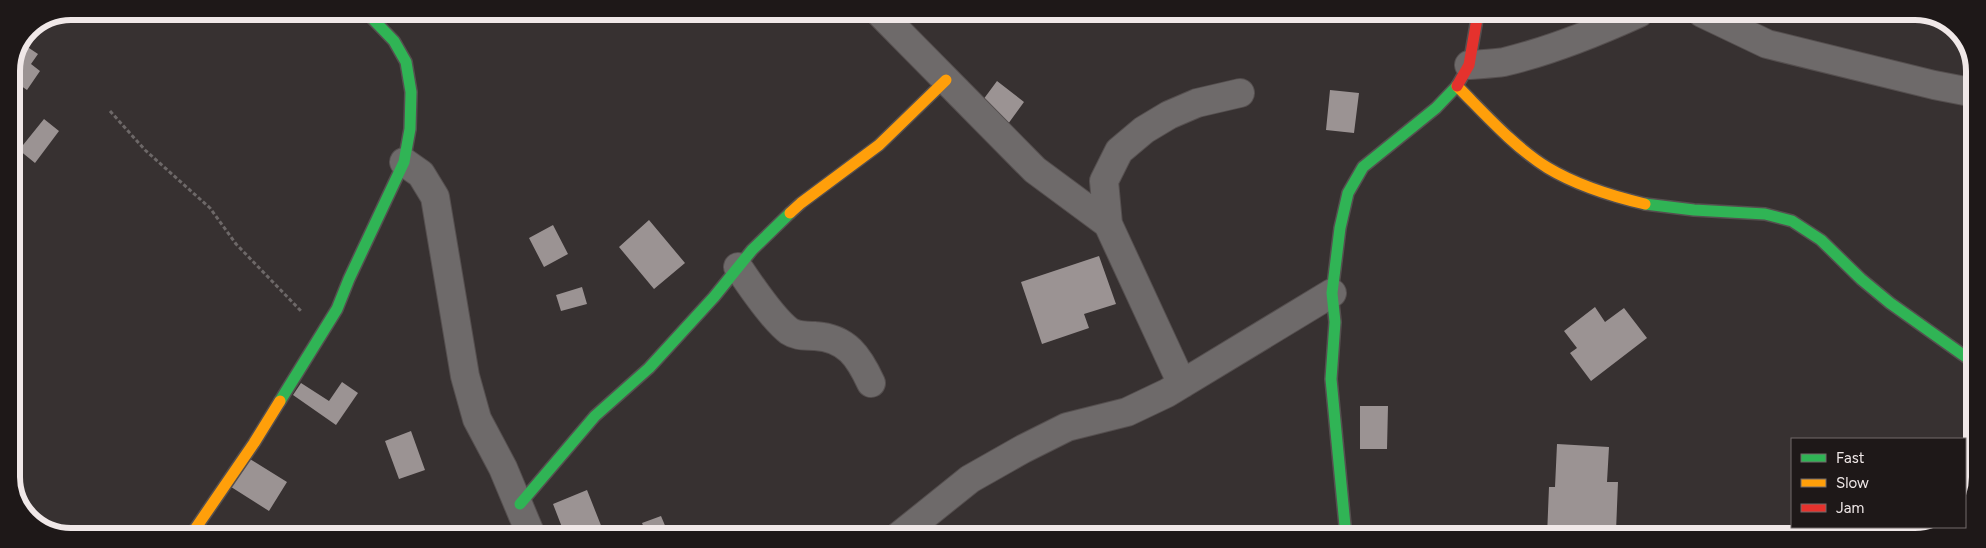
<svg xmlns="http://www.w3.org/2000/svg" width="1986" height="548" font-family="Figtree,sans-serif">
  <rect width="100%" height="100%" fill="#373131"/>
  <path fill="#9b9393" d="M23,44L38,54L31,64L40,71L27,90L11,79V71Z
    M997,81L1024,102L1008,124L980,104Z
    M1330,90L1359,93L1354,133L1326,130Z
    M44,119L59,131L35,163L19,150Z
    M649,220L685,263L654,289L619,247Z
    M553,225L568,254L544,267L529,238Z
    M1099,256L1116,304L1084,314L1089,328L1042,344L1021,282Z
    M582,287L587,304L561,311L556,295Z
    M1595,307L1605,322L1624,308L1647,338L1591,381L1570,353L1577,348L1564,331Z
    M342,382L358,393L336,425L293,395L301,383L329,401Z
    M1360,406H1388L1387,449H1360Z
    M411,431L425,470L399,479L385,441Z
    M1557,444L1609,447L1607,482H1618L1616,531L1579,529V536H1547L1549,487H1555Z
    M245,456L287,482L269,511L228,485Z
    M587,490L604,533L597,535H565L553,504Z
    M661,516L669,535H647L642,523Z"/>
  <g fill="none" stroke-linecap="round" stroke-linejoin="round">
    <g stroke="#554f4f" stroke-width="30">
      <path id="street" d="M879,12L1035,170L1108,224
        M1702,13L1767,44L1934,85L1965,91L1975,90
        M1469,65C1480,64 1492,64 1504,62C1550,51 1595,33 1639,13
        M404,162L421,174L435,197L465,376L477,419L503,468L531,535
        M738,267C750,285 773,319 789,331C798,337 805,335 815,336C847,338 859,357 871,383
        M1182,384L1108,224L1104,181L1119,151L1144,130L1169,115L1197,103L1240,93
        M899,536L970,479L1023,449L1067,427L1127,412L1167,393L1332,293"/>
    </g>
    <g stroke="#554f4f" stroke-width="14">
      <path id="fast" d="M1645,204L1694,210L1765,214L1792,221L1821,240L1861,279L1890,303L1973,362
        M280,401L337,309L349,279L404,162L410,129L411,92L406,62L394,41L366,12
        M520,504L595,416L649,368L714,297L752,250L790,213
        M1346,536L1331,379L1335,322L1332,293L1340,228L1348,193L1363,167L1436,108L1457,86"/>
    </g>
    <g stroke="#554f4f" stroke-width="14">
      <path id="slow" d="M1457,86C1485,114 1514,147 1548,168C1578,186 1611,196 1645,204
        M790,213L801,203L879,145L946,80
        M191,535L254,443L280,401"/>
    </g>
    <g stroke="#554f4f" stroke-width="14">
      <path id="jam" d="M1457,86L1469,65L1478,13"/>
    </g>
    <path stroke="#6d6868" stroke-width="3" stroke-dasharray="4 2.5" stroke-linecap="butt" d="M110,111L145,150L210,208L236,244L301,311"/>
    <use href="#street" stroke="#6e6a6a" stroke-width="28"/>
    <use href="#fast" stroke="#30b455" stroke-width="11"/>
    <use href="#slow" stroke="#ff9f0a" stroke-width="11"/>
    <use href="#jam" stroke="#e5322d" stroke-width="11"/>
  </g>
  <path d="M0 0H1986V548H0ZM71 20H1915A51 51 0 0 1 1966 71V477A51 51 0 0 1 1915 528H71A51 51 0 0 1 20 477V71A51 51 0 0 1 71 20Z" fill="#1e1818" fill-rule="evenodd"/>
  <path fill="none" stroke="#f0e8e8" stroke-width="6" d="M71 20H1915A51 51 0 0 1 1966 71V477A51 51 0 0 1 1915 528H71A51 51 0 0 1 20 477V71A51 51 0 0 1 71 20Z"/>
  <rect x="1791" y="438" width="175" height="90" fill="#1e1818" stroke="#726b6b"/>
  <rect x="1801" y="454" width="25" height="8" fill="#30b455" stroke="#726b6b"/>
  <text x="1836" y="463" font-size="15" fill="#f0e8e8">Fast</text>
  <rect x="1801" y="479" width="25" height="8" fill="#ff9f0a" stroke="#726b6b"/>
  <text x="1836" y="488" font-size="15" fill="#f0e8e8">Slow</text>
  <rect x="1801" y="504" width="25" height="8" fill="#e5322d" stroke="#726b6b"/>
  <text x="1836" y="513" font-size="15" fill="#f0e8e8">Jam</text>
</svg>
